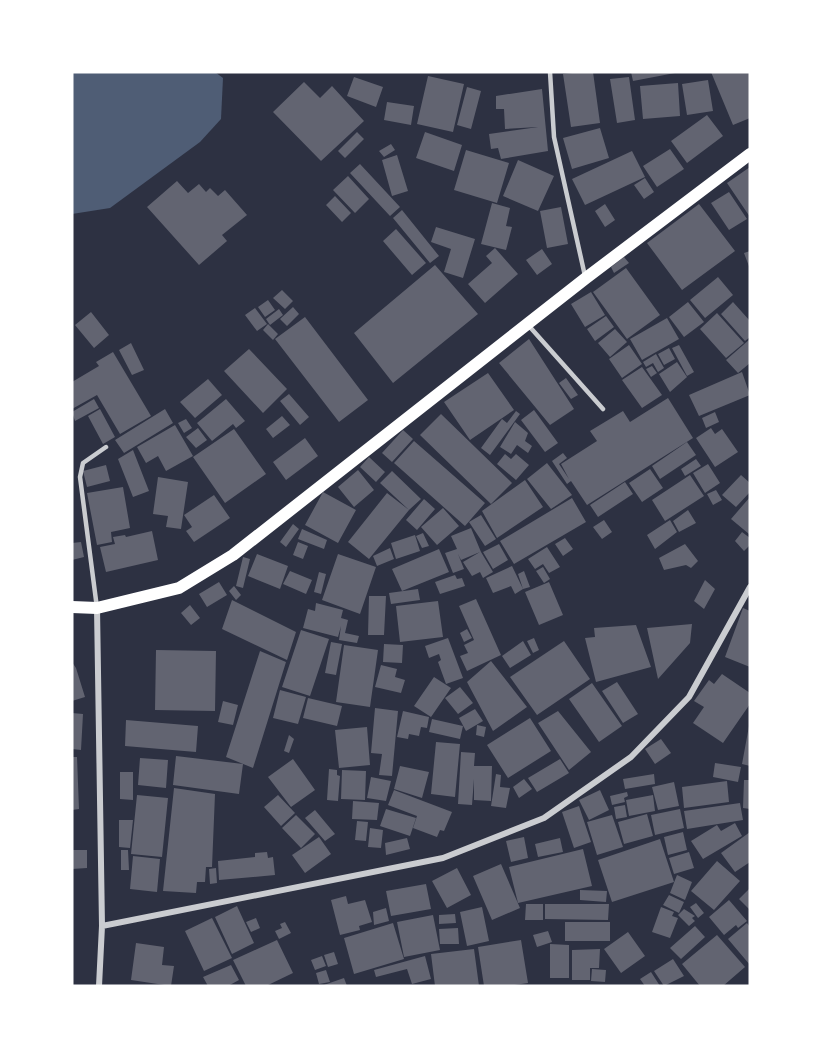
<svg xmlns="http://www.w3.org/2000/svg" width="822" height="1058" font-family="Manrope,sans-serif">
  <rect width="100%" height="100%" fill="#2d3142"/>
  <path fill="#4f5d75" d="M72,72H215L223,78L221,119L200,142L110,208L72,214Z"/>
  <path fill="#626471" d="M581,72H593L600,123L571,127L563,74Z
    M631,72H675V73L633,81Z
    M711,72H750V118L733,125Z
    M428,76L464,84L453,132L417,124Z
    M354,77L383,87L376,107L347,96Z
    M629,77L635,120L617,123L610,79Z
    M708,80L713,111L687,115L682,84Z
    M304,82L320,98L332,86L364,121L321,161L273,112Z
    M678,83L680,116L643,119L640,86Z
    M467,87L481,91L471,129L457,125Z
    M542,89L548,151L501,159L498,148L491,149L489,134L538,127L505,129L504,109H496V96Z
    M387,102L414,106L411,125L384,120Z
    M707,115L723,136L687,163L671,141Z
    M600,128L609,158L572,169L563,138Z
    M357,132L364,139L345,158L338,151Z
    M425,132L462,145L454,171L416,158Z
    M391,144L395,150L384,157L379,151Z
    M670,149L684,169L657,187L643,166Z
    M466,150L509,163L497,203L454,190Z
    M632,151L645,177L585,205L572,179Z
    M397,155L408,191L392,196L382,160Z
    M518,160L554,176L538,211L503,196Z
    M360,164L400,207L390,216L350,173Z
    M750,167V217L727,183Z
    M348,176L369,199L355,213L333,190Z
    M645,178L654,192L644,199L634,185Z
    M177,181L188,193L199,184L206,192L210,188L218,196L225,190L247,215L222,235L227,241L199,265L147,207Z
    M729,192L747,219L729,230L711,203Z
    M335,196L351,213L342,222L326,205Z
    M492,203L510,208L506,226L512,227L506,250L481,244Z
    M605,204L615,220L605,227L595,211Z
    M699,204L735,251L682,290L647,243Z
    M561,207L568,244L547,248L540,211Z
    M402,210L439,256L430,263L393,218Z
    M436,227L475,239L463,278L444,272L451,249L431,242Z
    M396,229L426,263L412,275L383,241Z
    M495,248L518,274L485,303L468,284L492,263L486,256Z
    M542,249L552,264L537,275L526,260Z
    M750,251V269L744,253Z
    M624,257L629,263L614,273L611,267Z
    M435,265L478,314L393,383L354,333Z
    M626,268L660,315L627,339L593,292Z
    M718,277L733,295L705,318L690,300Z
    M282,290L293,301L285,309L273,298Z
    M591,292L605,315L585,327L571,304Z
    M268,300L275,310L265,317L258,307Z
    M688,302L704,322L684,337L669,317Z
    M733,302L750,321V337L745,341L721,314Z
    M293,307L299,314L287,326L280,319Z
    M255,308L267,324L257,331L245,315Z
    M279,309L283,315L270,325L266,319Z
    M91,312L109,335L94,348L75,325Z
    M717,313L744,343L726,358L700,329Z
    M606,316L614,327L595,341L587,329Z
    M305,317L368,400L339,422L275,339Z
    M667,318L679,339L642,360L630,339Z
    M268,324L278,334L273,340L263,330Z
    M615,329L627,342L610,357L598,343Z
    M529,339L574,409L550,425L499,363Z
    M750,339V363L738,373L726,360Z
    M131,343L144,370L132,375L119,350Z
    M629,345L642,364L622,378L609,359Z
    M679,345L694,372L687,376L672,348Z
    M669,348L675,359L664,365L658,354Z
    M249,349L287,389L263,413L224,371Z
    M113,352L151,416L120,434L97,395L72,409V382L99,366L96,362Z
    M656,354L664,368L658,372L653,363L646,367L643,362Z
    M677,362L687,377L670,392L659,374Z
    M652,366L657,373L651,377L646,369Z
    M642,367L662,395L642,408L622,380Z
    M742,372L750,395L699,416L689,395Z
    M488,373L514,410L470,440L444,402Z
    M566,378L578,395L571,399L559,383Z
    M208,379L222,395L195,418L180,402Z
    M289,394L309,417L300,425L280,401Z
    M668,398L693,438L587,505L571,481L567,484L552,461L563,453L567,458L559,464L569,479L561,464L597,441L590,431L623,411L630,422Z
    M94,399L99,408L75,421L72,412Z
    M226,399L245,421L236,428L233,424L212,441L197,423Z
    M100,409L115,437L103,444L88,416Z
    M165,409L173,423L124,453L115,440Z
    M534,410L558,443L545,452L521,420Z
    M516,411L520,414L490,455L481,448L502,419L507,423Z
    M715,412L719,422L706,428L702,418Z
    M441,414L512,483L491,504L420,435Z
    M282,416L290,425L273,438L266,429Z
    M186,419L192,428L184,433L178,423Z
    M515,422L528,433L525,441L532,446L528,453L517,445L511,454L500,447Z
    M175,425L193,456L166,471L158,456L146,463L137,447Z
    M198,428L207,440L196,448L186,437Z
    M711,428L715,434L722,429L738,452L715,467L696,438Z
    M234,429L266,474L225,503L193,457Z
    M403,430L413,439L392,462L382,453Z
    M305,438L318,456L286,480L273,462Z
    M414,441L485,503L465,526L394,463Z
    M687,442L696,455L660,479L652,466Z
    M133,450L149,491L133,497L118,459Z
    M505,454L511,459L516,454L529,465L516,480L497,464Z
    M369,457L385,472L376,482L360,467Z
    M696,459L701,466L685,476L681,469Z
    M547,463L572,495L551,509L527,479Z
    M708,464L720,483L705,493L693,473Z
    M106,465L110,481L87,487L83,471Z
    M650,469L663,488L642,502L629,483Z
    M358,470L374,490L354,507L338,487Z
    M392,471L421,499L409,510L380,483Z
    M690,475L704,496L665,521L652,500Z
    M741,475L750,483V492L736,507L722,495Z
    M158,477L188,482L181,529L166,527L168,516L153,514Z
    M525,480L543,507L497,538L482,511Z
    M625,482L633,494L598,517L590,505Z
    M123,487L130,528L111,532L112,542L97,545L87,493Z
    M716,490L722,500L713,505L707,494Z
    M323,492L356,510L338,543L305,525Z
    M387,493L409,510L369,559L348,542Z
    M214,495L230,518L194,542L186,531L192,527L184,515Z
    M750,497V532L749,534L731,519Z
    M572,498L586,522L514,564L500,541Z
    M424,499L435,509L417,530L406,520L412,513L414,514L412,513Z
    M443,508L459,526L437,545L421,527Z
    M688,510L696,523L679,532L673,521Z
    M481,515L496,539L485,546L469,522Z
    M604,520L612,532L602,539L593,527Z
    M670,520L677,532L655,549L647,535Z
    M293,524L299,529L286,547L280,542Z
    M471,528L481,552L493,572L483,578L480,572L472,576L463,562L480,552L461,560L458,554L464,569L453,573L445,553L457,549L451,536Z
    M302,529L327,540L324,549L298,539Z
    M152,531L158,560L106,572L100,547L115,544L113,537L125,535L126,537Z
    M742,532L750,538V545L744,551L735,541Z
    M423,533L429,546L422,548L416,536Z
    M415,535L420,551L396,559L391,543Z
    M565,538L573,549L563,556L555,544Z
    M81,542L84,557L72,560V543Z
    M298,542L308,546L303,559L293,555Z
    M499,544L508,560L493,569L483,552Z
    M685,544L698,561L691,568L686,565L664,570L659,558Z
    M547,547L560,567L549,573L543,564L535,569L528,559Z
    M390,548L394,559L377,566L373,556Z
    M439,549L449,572L402,591L392,569Z
    M257,554L288,566L280,589L248,576Z
    M338,554L376,567L360,614L322,600Z
    M243,557L250,559L243,588L236,586Z
    M512,566L523,589L515,594L511,586L493,593L486,578Z
    M543,567L550,579L544,583L536,571Z
    M290,571L312,580L306,594L283,584Z
    M524,571L530,587L523,589L518,574Z
    M319,572L326,574L321,594L314,592Z
    M455,575L457,579L462,578L465,586L440,594L435,582Z
    M705,580L715,589L704,609L694,601Z
    M219,582L227,595L207,607L199,594Z
    M549,582L563,615L539,625L525,592Z
    M234,586L241,595L236,600L229,591Z
    M418,589L420,600L391,604L389,593Z
    M369,596H386L384,635H368Z
    M476,599L501,655L467,671L460,656L468,653L464,645L474,640L459,606Z
    M232,600L296,632L287,660L222,629Z
    M438,601L443,637L400,642L396,606Z
    M316,603L343,610L341,618L348,620L345,633L359,636L357,643L339,640L341,626L338,637L303,628L308,609L315,611Z
    M190,605L200,618L191,625L181,613Z
    M743,608L750,611V667L725,657Z
    M692,624L690,643L658,679L647,628Z
    M636,625L651,667L596,682L585,638L595,637L594,628Z
    M467,629L472,638L464,642L460,633Z
    M301,630L329,639L310,696L282,687Z
    M448,638L463,678L446,684L438,662L441,660L439,654L429,658L425,646Z
    M534,638L539,650L533,653L527,641Z
    M523,641L531,655L510,668L502,656Z
    M564,641L590,679L537,715L510,677Z
    M331,642L342,644L336,675L325,673Z
    M384,644L403,645L402,663L383,662Z
    M344,645L378,650L370,707L336,702Z
    M156,650L216,651L215,711L155,710Z
    M260,651L286,662L253,768L226,757Z
    M491,661L527,707L493,731L467,682Z
    M72,662L76,668L85,697L72,701Z
    M381,665L397,669L395,677L405,680L401,693L375,687Z
    M722,674L750,693V704L723,743L693,723L704,707L694,701L709,680L714,684Z
    M434,677L451,688L431,717L414,706Z
    M617,682L638,714L623,723L602,691Z
    M592,683L622,726L599,742L569,699Z
    M460,687L473,703L458,714L445,698Z
    M280,690L306,697L298,724L273,718Z
    M308,698L342,706L337,726L303,718Z
    M223,701L238,705L233,725L218,722Z
    M375,708L398,711L392,776L379,775L382,754L371,753Z
    M475,709L483,721L466,731L459,718Z
    M403,711L429,717L427,728L421,727L419,736L409,734L408,739L397,737Z
    M558,711L591,752L569,770L538,723Z
    M72,713L83,714L81,750L72,749Z
    M530,718L551,751L508,778L487,745Z
    M432,719L463,726L460,739L429,732Z
    M126,720L198,726L196,752L125,746Z
    M477,725L486,727L484,737L476,735Z
    M749,726H750V766L742,764Z
    M367,727L370,765L339,768L335,730Z
    M289,735L294,739L289,753L284,751Z
    M661,739L671,753L655,764L645,749Z
    M436,742L460,744L455,797L431,794Z
    M461,752L475,753L474,766H492L491,801L474,800V779L472,805L458,804Z
    M176,756L243,764L239,794L173,785Z
    M72,757H77L79,809L72,810Z
    M140,758L168,760L166,788L138,785Z
    M293,759L315,790L291,807L268,777Z
    M560,759L569,773L537,792L528,778Z
    M715,763L741,767L738,782L713,777Z
    M400,766L429,772L422,798L394,789Z
    M329,769L337,770V775L340,776L338,801L327,800Z
    M342,770L366,771L365,800L341,799Z
    M120,772H133V800L120,799Z
    M496,774L501,775L500,787L510,788L506,808L491,806Z
    M654,774L655,784L625,789L623,779Z
    M371,777L391,781L386,801L367,798Z
    M524,779L532,789L519,798L513,787Z
    M744,780H750V809L743,808Z
    M727,781L729,802L684,808L682,787Z
    M674,782L679,806L658,810L652,787Z
    M174,788L215,794L212,867H206L205,882H197L196,893L163,891Z
    M394,790L452,812L444,831L440,830L437,837L413,828L417,816L388,805Z
    M600,790L609,810L589,820L579,800Z
    M627,792L628,796L624,798L625,802L612,805L610,796Z
    M137,795L168,798L162,857L131,854Z
    M278,795L295,813L281,826L264,807Z
    M653,795L655,811L629,816L626,800Z
    M353,801L379,803L377,820L352,819Z
    M740,803L743,820L687,829L684,811Z
    M625,805L627,817L616,819L614,807Z
    M579,806L591,842L574,848L562,812Z
    M386,809L416,818L410,836L380,826Z
    M680,809L684,828L655,835L651,815Z
    M315,810L335,834L325,841L305,818Z
    M647,814L653,836L624,844L618,822Z
    M296,815L315,834L301,848L282,828Z
    M612,815L623,847L597,855L587,822Z
    M119,820H133L130,848L119,847Z
    M357,821L368,822L366,841L355,840Z
    M735,823L742,836L703,859L691,841L717,825L721,831Z
    M370,828L383,830L381,848L368,847Z
    M683,832L687,850L668,855L664,837Z
    M750,832V862L735,872L721,853Z
    M319,837L331,854L305,873L292,855Z
    M524,837L528,858L511,862L506,841Z
    M407,838L410,849L386,855L385,843Z
    M560,838L563,852L538,857L535,844Z
    M660,839L674,882L612,902L598,860Z
    M583,849L592,886L518,903L509,867Z
    M72,850H87V868L72,869Z
    M121,850H128L129,870H121Z
    M267,852L268,858L273,857L275,875L219,880L218,861L255,857V853Z
    M689,852L694,868L674,874L669,858Z
    M133,856L160,859L157,892L130,889Z
    M717,861L740,881L714,910L691,891Z
    M501,864L520,908L492,920L473,876Z
    M216,868L217,883L210,884L209,869Z
    M457,868L471,895L447,908L432,881Z
    M677,875L692,882L685,900L670,893Z
    M426,884L431,909L391,916L386,891Z
    M750,888V910L739,899Z
    M580,890L607,891L606,902L580,900Z
    M669,895L684,902L679,913L663,905Z
    M346,896L348,904L365,900L372,922L359,926L360,930L340,935L331,900Z
    M729,900L747,921L738,928L736,925L724,935L709,917Z
    M696,903L704,913L698,918L690,907Z
    M526,904H543V920H525Z
    M545,904H609L608,920L545,919Z
    M237,906L254,943L232,954L215,917Z
    M482,907L489,941L467,946L460,912Z
    M661,907L674,912L672,916L678,918L670,938L652,932Z
    M386,908L389,921L374,925L373,912Z
    M684,909L695,916L692,918L695,921L689,926L678,915Z
    M455,914L456,923L439,924V915Z
    M433,915L440,950L404,957L397,922Z
    M212,918L232,958L204,971L185,931Z
    M256,918L260,928L251,932L246,922Z
    M285,922L291,933L279,939L275,931L282,928L280,924Z
    M565,922H610V941H565Z
    M393,923L404,959L354,974L344,938Z
    M747,923L750,927V965L728,939Z
    M695,926L705,937L681,959L670,948Z
    M458,928L459,944H440L439,929Z
    M548,931L552,942L537,947L533,935Z
    M628,932L645,956L621,973L604,949Z
    M717,935L745,967L723,986H700L682,964Z
    M277,940L293,973L266,986H246L233,960Z
    M521,940L528,983L508,986H484L478,947Z
    M136,943L164,947L162,965L174,966L171,986L131,980Z
    M550,944L569,945V978H550Z
    M474,949L479,986H435L431,954Z
    M600,949L599,968H590V980H572V950Z
    M334,952L338,964L328,967L324,955Z
    M322,956L326,966L315,970L311,960Z
    M425,956L431,979L412,984L407,969L376,977L374,970Z
    M673,959L684,976L664,986L654,971Z
    M231,965L239,980L228,986H208L203,977Z
    M592,969L606,970L605,982L591,981Z
    M326,970L330,982L319,984L316,973Z
    M651,972L660,986H645L640,979Z
    M344,978L347,986H321Z"/>
  <g fill="none" stroke-linecap="round" stroke-linejoin="round">
    <path stroke="#caccd0" stroke-width="4.5" d="M550,72L554,137L585,276
      M529,326L603,409
      M97,608L80,477L83,463L106,447"/>
    <path stroke="#caccd0" stroke-width="6" d="M97,608L102,926L99,986
      M102,926L443,858L544,818L631,757L689,697L750,587"/>
    <path stroke="#fff" stroke-width="12" d="M72,607L97,608L179,588L233,555L586,278L750,154"/>
  </g>
  <rect width="822" height="1058" fill="none" stroke="#ffffff" stroke-width="147"/>
</svg>
